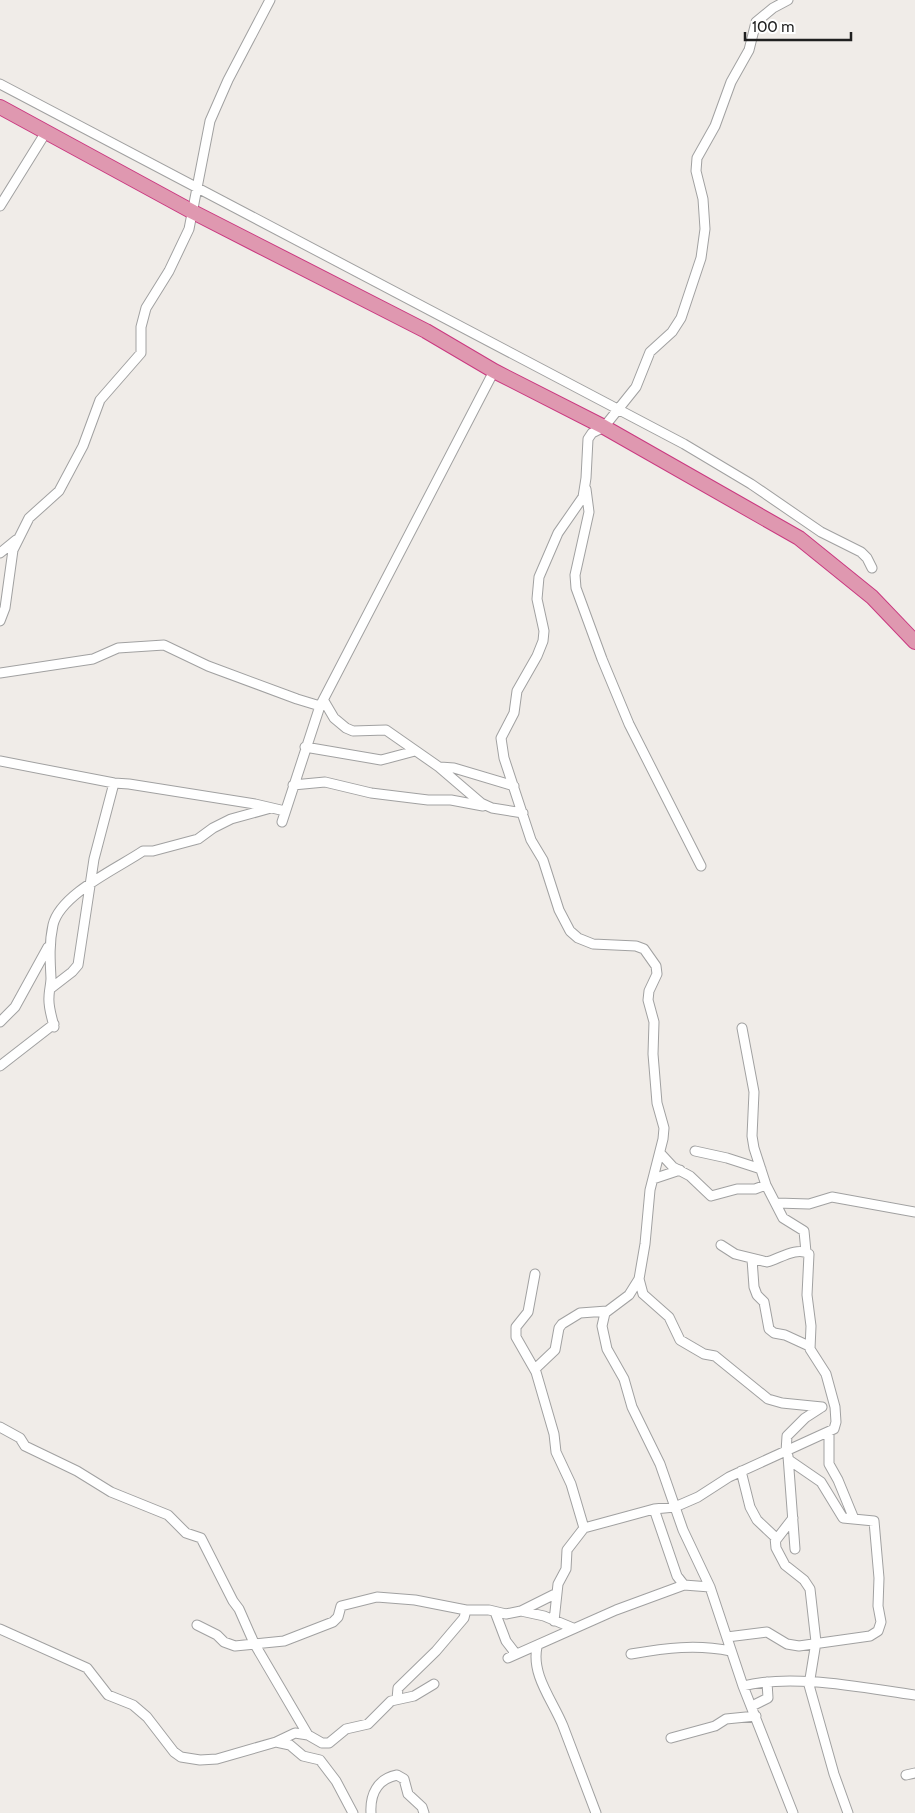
<svg xmlns="http://www.w3.org/2000/svg" width="915" height="1813" font-family="Cabin,sans-serif">
  <rect width="100%" height="100%" fill="#f0ece8"/>
  <g fill="none" stroke-linecap="round" stroke-linejoin="round">
    <g stroke="#a1a1a1" stroke-width="11">
      <path id="minor" d="M788,0L773,8L756,22L749,50L731,82L715,126L697,158L696,171L703,199L705,229L701,258L681,318L672,332L650,352L636,387L604,427L592,433L588,439L586,478L583,497L558,533L539,577L537,599L544,631L543,641L537,656L517,691L514,713L501,738L504,758L531,840L543,860L559,910L570,931L578,938L593,944L636,946L644,949L656,966L657,974L649,991L648,1000L654,1022L653,1054L657,1103L664,1128L663,1139L650,1190L645,1244L639,1279L629,1295L605,1313L602,1326L607,1349L624,1379L632,1407L660,1464L683,1530L710,1587L743,1686L793,1813
        M0,84L684,444L751,484L821,532L861,552L867,558L872,568
        M0,206L46,132
        M586,489L589,512L575,575L576,588L602,659L629,724L701,866
        M0,553L16,540
        M0,621L5,608L13,550L29,518L59,491L83,446L100,400L141,353V327L146,308L169,271L189,229L210,121L228,80L270,0
        M0,673L93,659L118,648L164,645L208,666L297,699L320,706
        M324,701L334,718L346,728L353,731L386,730L439,767L481,803L492,808L523,813
        M305,747L381,760L415,751
        M0,761L114,783L129,784L255,804L285,811
        M440,767L454,768L514,786
        M293,785L325,782L371,793L428,800H451L483,806
        M282,822L320,706L494,371
        M50,989L72,972L78,965L94,859L114,783
        M0,1022L15,1007L48,947
        M54,1027C52,1017 48,1007 49,997C49,991 51,984 51,978C50,960 49,943 53,925C60,894 118,868 143,851H153L198,839L213,828L231,819L271,808
        M742,1028L754,1092L752,1136L754,1148L766,1185L783,1218L804,1231L806,1252
        M0,1066L54,1024
        M695,1151L727,1158L761,1169
        M661,1154L673,1167L690,1176L711,1196L737,1189H755L766,1185
        M653,1179L680,1170
        M777,1203L809,1204L832,1197L915,1212
        M752,1259L754,1287L757,1295L764,1302L769,1329L774,1333L785,1335L809,1346
        M535,1274L528,1312L516,1327V1337L536,1372L554,1434L556,1452L571,1484L584,1528
        M639,1279L643,1294L669,1317L680,1340L704,1354L715,1356L768,1399L782,1403L822,1407
        M535,1369L555,1350L559,1328L562,1324L580,1313L607,1311
        M0,1427L20,1438L25,1446L77,1471L111,1492L168,1515L186,1533L201,1538L233,1601L239,1609L254,1643L308,1735
        M829,1433V1464L838,1480L854,1519
        M786,1452L787,1436L805,1418L822,1407
        M788,1456L795,1549
        M741,1471L750,1507L757,1520L775,1537L776,1548L785,1565L804,1580L810,1589L816,1642L809,1685L834,1774L848,1813
        M654,1509L677,1576L684,1585
        M776,1540L793,1518
        M521,1611L544,1616L573,1628
        M495,1612L506,1641L516,1654
        M554,1621L558,1584L566,1569L567,1550L584,1528L654,1509L675,1507L698,1497L729,1477L834,1429L836,1422L835,1407L826,1374L810,1349L811,1326L807,1295L809,1254C797,1246 779,1259 767,1262L735,1254L721,1245
        M197,1625L217,1635L224,1642L235,1646L284,1641L333,1622L338,1617L341,1606L377,1597L415,1600L466,1610H489L506,1614L521,1611L557,1593
        M0,1629L87,1668L108,1695L133,1705L147,1717L174,1752L181,1757L200,1760L217,1759L276,1742L290,1745L303,1756L320,1760L336,1781L353,1813
        M727,1637L767,1632L787,1644L799,1646L870,1636L878,1631L881,1622L878,1606L879,1578L874,1521L843,1518L821,1482L789,1460
        M537,1647C531,1675 553,1701 563,1726C574,1755 585,1784 596,1813
        M631,1654C666,1648 696,1644 731,1651
        M508,1658L616,1610L684,1585L710,1587
        M743,1686C793,1673 864,1688 915,1695
        M397,1699L398,1688L436,1651L464,1618L466,1610
        M752,1706L768,1698L767,1682
        M671,1738L715,1726L726,1719L756,1716
        M276,1742L295,1733L308,1735L322,1743H329L346,1729L368,1724L391,1701L414,1696L434,1684
        M906,1775L915,1773
        M371,1813C370,1795 377,1779 397,1775L404,1779L408,1794L422,1807L424,1813"/>
    </g>
    <g stroke="#ca3980" stroke-width="16">
      <path id="highway" d="M0,107L193,212L426,331L494,371L604,427L799,538L872,597L915,642"/>
    </g>
    <use href="#minor" stroke="#fff" stroke-width="9"/>
    <use href="#highway" stroke="#df98b0" stroke-width="14"/>
  </g>
  <path d="M745 32v8h106v-8" fill="none" stroke="#202020" stroke-width="2.5"/>
  <text x="752" y="32" font-size="15" fill="#202020" stroke="#ffffff" stroke-width="4" paint-order="stroke">100 m</text>
</svg>
